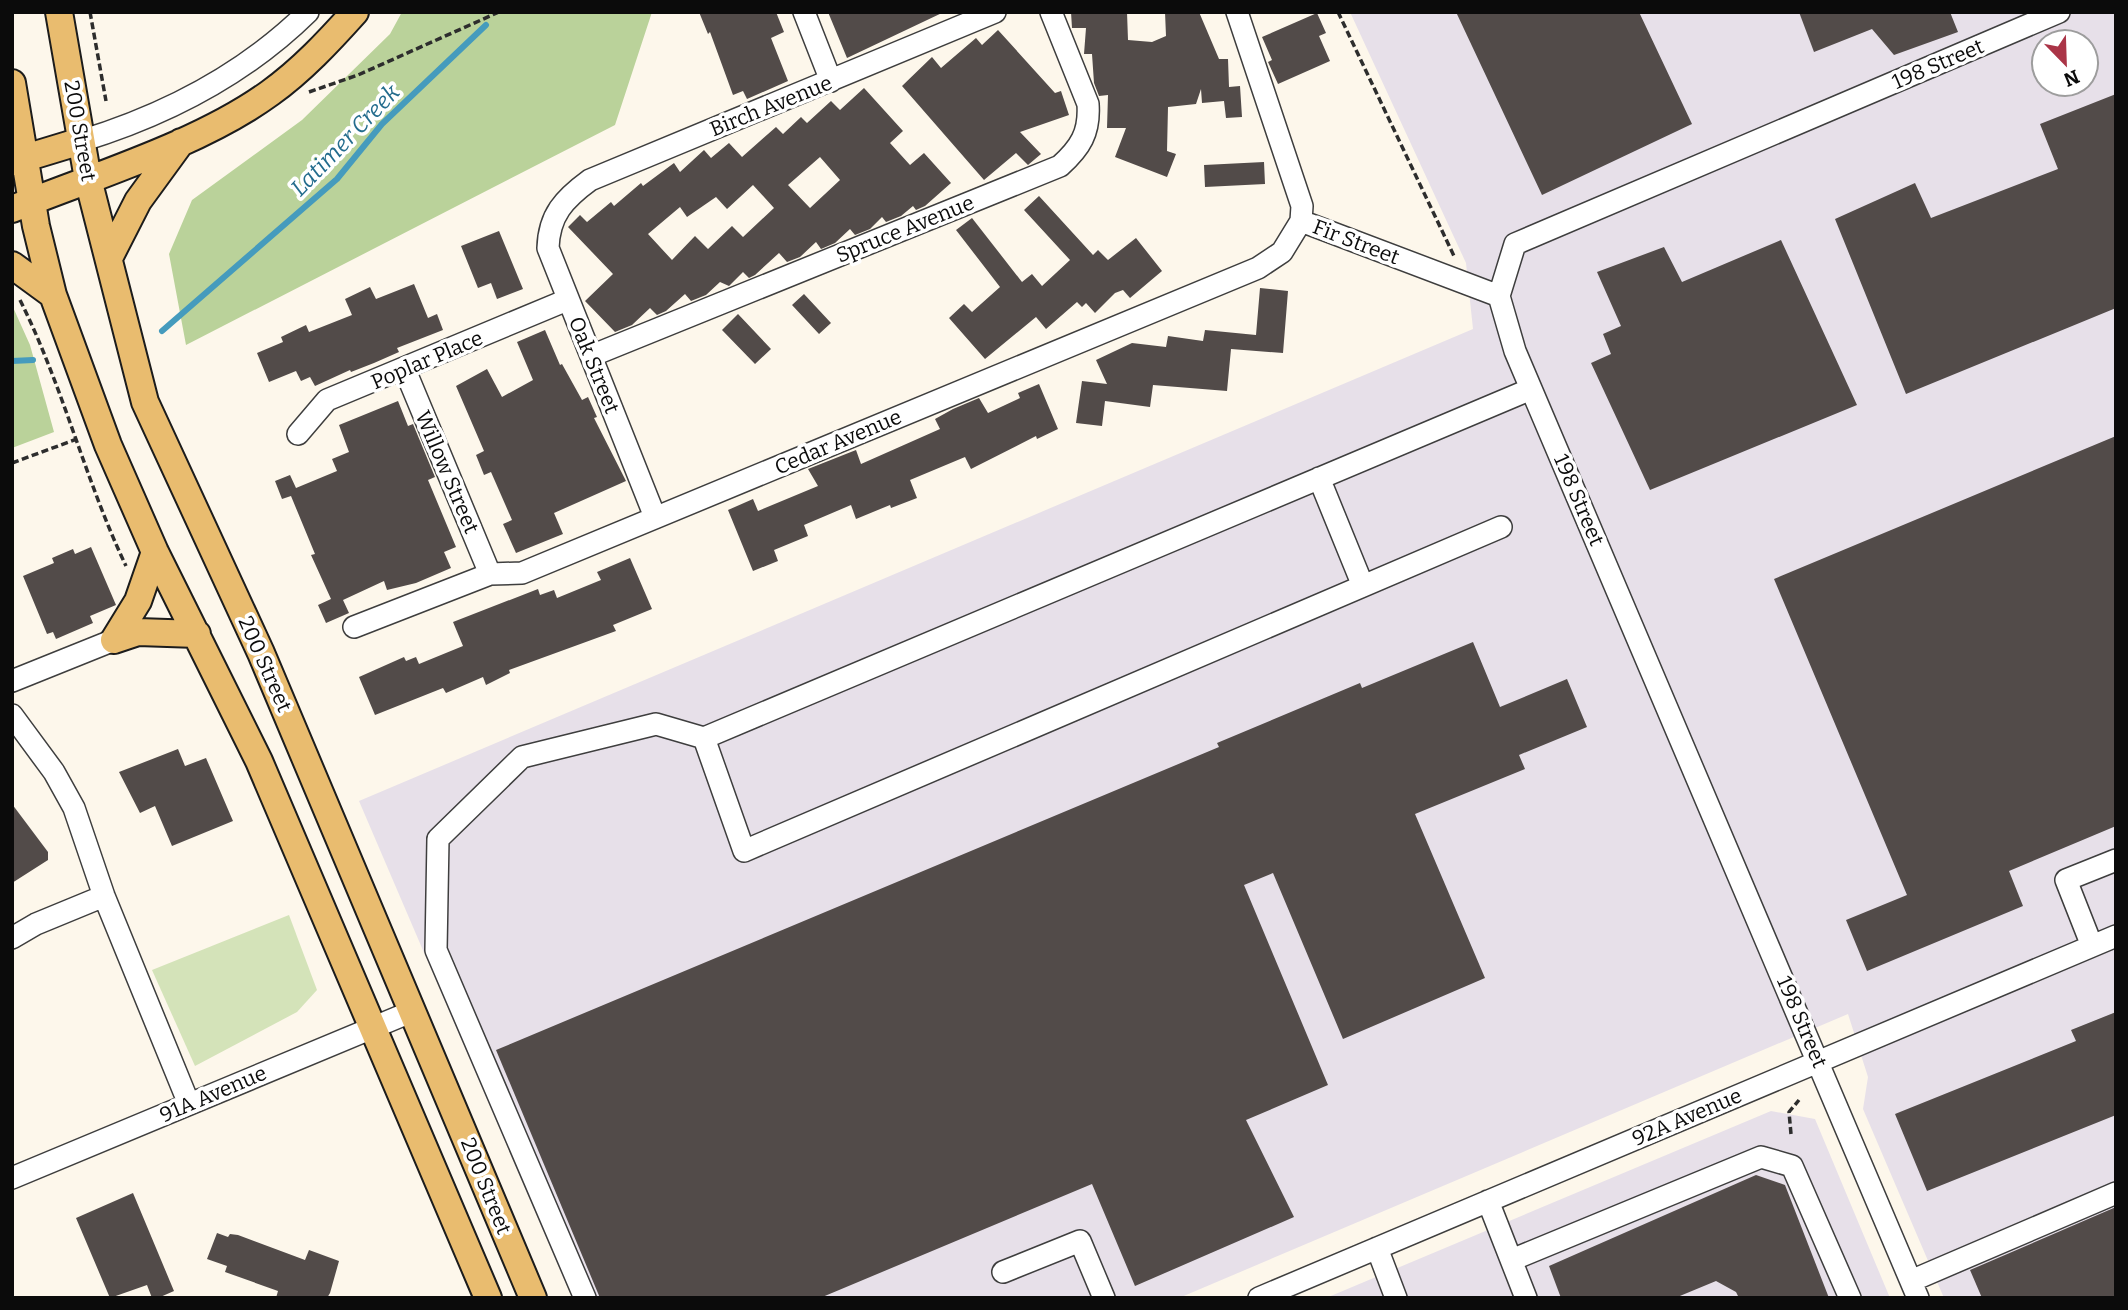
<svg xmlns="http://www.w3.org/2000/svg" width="2128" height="1310" font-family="Bitter,serif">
  <rect width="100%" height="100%" fill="#fdf7eb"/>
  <path fill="#e7e0e9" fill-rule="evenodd" d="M1350,12H2116V1298H1944L1863,1109L1868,1077L1848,1014L1179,1298H572L359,801L1473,329L1466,263ZM2044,42H2086V84H2044Z
    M1771,1111L1815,1119L1890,1298H1326Z"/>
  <path fill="#d4e3b9" d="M289,915L317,990L297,1012L195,1066L152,970Z"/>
  <path fill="#bad29a" d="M402,12H652L615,125L186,345L169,254L192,200L302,120L390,34Z
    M12,305L30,345L54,432L12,448Z"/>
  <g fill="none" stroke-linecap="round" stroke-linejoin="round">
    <path stroke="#459bbd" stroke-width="6" d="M162,331L337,179L382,124L486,25
      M12,361L33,360"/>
  </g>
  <path fill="#524b49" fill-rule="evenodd" d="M699,12H776L784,32L771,38L788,81L747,99L743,91L733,95L710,32L708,34Z
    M828,12H944L847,58Z
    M1071,12H1127L1128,40L1152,42L1166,36L1165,12H1199L1219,59H1228L1229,87L1240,86L1242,117L1226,118L1224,101L1202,103L1201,89L1196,104L1168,107L1167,151L1176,154L1167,177L1115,157L1126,128H1107L1108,95L1099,96L1094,83L1092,54H1084L1086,28H1072Z
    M1456,12H1639L1692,124L1542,195Z
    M1799,12H1950L1958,32L1894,55L1872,29L1814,52Z
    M1317,13L1326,33L1319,36L1330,61L1278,84L1268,62L1272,60L1262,37Z
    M998,30L1055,93L1061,91L1069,115L1020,132L1041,154L1028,165L1016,153L984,180L902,86L932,57L941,68L976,38L982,45Z
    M864,88L903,131L890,143L910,165L924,153L951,183L925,206L916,210L913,206L901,216L886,222L882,217L870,229L855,235L850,229L835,243L821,249L816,242L800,257L787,262L779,253L755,275L749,278L743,272L729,286L720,282L706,295L691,301L685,294L666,311L657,315L650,308L632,325L615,332L585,301L613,274L568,227L580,215L587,222L611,202L614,206L641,183L643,186L674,163L680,172L704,150L711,158L729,143L742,157L776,127L783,134L801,117L807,123L831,101L840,110ZM820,157L840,180L810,208L788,185ZM753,185L774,208L743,237L732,226L708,249L695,236L672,260L648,234L680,207L687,217L716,197L727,209Z
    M2116,94V308L1906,394L1835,219L1915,183L1931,218L2058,169L2040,124Z
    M1264,162L1265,184L1205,187L1204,165Z
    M1039,196L1093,255L1098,250L1108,260L1136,238L1162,271L1130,298L1123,290L1115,293L1095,313L1086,303L1082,307L1077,302L1046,329L1036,317L985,359L949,318L964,304L972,312L1000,287L956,230L972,218L1022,282L1032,274L1042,286L1070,260L1024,210Z
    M499,231L523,289L497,299L491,283L478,288L461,246Z
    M1781,240L1857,405L1650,490L1591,363L1611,354L1603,334L1621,326L1597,272L1664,247L1682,282Z
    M414,284L428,318L437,314L443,330L397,348L399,352L374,363L351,372L350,370L315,386L310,377L301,381L296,371L269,382L257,353L283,342L281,337L306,325L309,332L352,315L345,299L370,287L376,299Z
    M1260,288L1288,291L1283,353L1231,349L1227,391L1153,385L1150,407L1105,401L1102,426L1076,423L1082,381L1107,384L1096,360L1132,343L1166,347L1168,336L1203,341L1205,330L1256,335Z
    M804,294L831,323L819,334L792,305Z
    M738,314L771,349L755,364L722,330Z
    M545,330L560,365L562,364L582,400L588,397L597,417L594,418L626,481L554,513L563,534L516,553L503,524L512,520L491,472L484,475L476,455L484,451L456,386L487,369L502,397L533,380L517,342Z
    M1039,384L1058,429L1037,439L1036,436L971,469L965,457L910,480L917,498L891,508L890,505L856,519L851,505L804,525L808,536L774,550L778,561L753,571L728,510L753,499L758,511L818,486L808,469L856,450L861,464L940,429L935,419L953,409L979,398L988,413L1020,398L1018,393Z
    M398,401L408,426L413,424L435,477L428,480L456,547L444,552L451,568L416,583L387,590L384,581L343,600L349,613L326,623L318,605L331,599L311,555L315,554L291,496L282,499L275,481L290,475L296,488L337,471L332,459L349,452L339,425Z
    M2116,436V826L2009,871L2023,906L1867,971L1846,920L1907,895L1774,579Z
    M91,547L116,605L90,616L93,623L56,639L53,632L47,634L23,576L54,563L52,558L73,549L75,554Z
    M630,558L652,609L613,625L616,631L509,670L510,673L486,685L483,677L446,693L443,688L375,715L359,677L404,657L406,661L416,657L419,664L463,646L453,622L538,589L540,595L554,590L557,598L601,580L597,572Z
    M1473,642L1500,707L1567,679L1587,727L1519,755L1525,769L1415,814L1485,978L1343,1039L1273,873L1244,885L1328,1085L1246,1120L1294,1217L1135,1286L1092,1184L820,1298H600L496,1050L1219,747L1217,743L1360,683L1362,688Z
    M178,749L185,766L206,758L233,821L172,846L155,806L140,813L119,772Z
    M12,804L48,852V860L12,883Z
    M2116,1012V1115L1927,1191L1895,1114L2076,1041L2071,1030Z
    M1756,1175L1785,1185L1829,1298H1739L1736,1292L1716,1281L1675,1298H1561L1549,1266Z
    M133,1193L174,1291L158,1298H152L147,1285L110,1298L76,1218Z
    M2116,1207V1298H1982L1970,1270Z
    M217,1233L228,1237L230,1234L238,1235L305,1260L309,1250L339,1261L330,1293L327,1298H276L278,1291L225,1272L227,1266L207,1259Z"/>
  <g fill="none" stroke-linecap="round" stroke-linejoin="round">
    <g stroke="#3e3e3e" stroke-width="24">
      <path id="minor" d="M804,12L831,81
        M1237,12L1302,206L1301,221L1499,296
        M81,141C166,115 244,75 308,12
        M591,356L1060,166C1080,148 1090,133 1088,104L1051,12
        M405,370L490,574
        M298,434L327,400L567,300
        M1319,478L1363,586
        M655,517L548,248C549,215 564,199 590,180L995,12
        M354,627L490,574L522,573L1258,268L1282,252L1301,221
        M12,681L114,640
        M12,715L54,772L74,808L104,896L189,1104
        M704,738L744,851L1501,527
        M12,938L36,924L104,896
        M2092,946L2066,880L2116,860
        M12,1178L413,1011
        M1488,1201L1526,1298
        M1377,1248L1396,1298
        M1514,1259L1761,1157L1792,1166L1850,1298
        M1003,1272L1080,1241L1104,1298
        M1911,1281L2116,1193
        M585,1298L436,950L438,839L522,757L656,724L704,738L1531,389
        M1259,1298L2116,936
        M1918,1298L1515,351L1499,296L1515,244L2059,12"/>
    </g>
    <g stroke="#1c1c1c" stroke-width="30">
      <path id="major" d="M59,12L88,179L145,402L261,653L533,1298
        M12,83L36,226L53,295L108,445L155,552L259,761L488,1298
        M12,162L81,141
        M12,209C94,176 200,144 270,93C302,70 329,41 355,12
        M110,256L138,201L181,142
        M12,265L53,295
        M114,640L138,601L155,552
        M114,640L138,632L197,634"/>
    </g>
    <path stroke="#2d2d2d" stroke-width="3.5" stroke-dasharray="7 3.5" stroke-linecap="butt" d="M90,12L106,101
      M1338,12L1454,256
      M309,92L358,75L499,12
      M20,300C63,386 85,480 126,566
      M12,463L77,439
      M1791,1134L1789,1112L1799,1100"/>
    <use href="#minor" stroke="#fff" stroke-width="21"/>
    <use href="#major" stroke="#e9bc6f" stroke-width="26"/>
  </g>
  <g text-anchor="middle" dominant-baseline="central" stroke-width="7" stroke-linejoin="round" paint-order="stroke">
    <g font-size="21" fill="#0b0b0b" stroke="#fff">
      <text transform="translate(1938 64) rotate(-23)">198 Street</text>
      <text transform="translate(771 106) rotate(-22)">Birch Avenue</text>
      <text transform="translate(80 131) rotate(80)">200 Street</text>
      <text transform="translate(905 229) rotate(-22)">Spruce Avenue</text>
      <text transform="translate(1356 242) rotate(21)">Fir Street</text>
      <text transform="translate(427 360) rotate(-23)">Poplar Place</text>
      <text transform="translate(594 365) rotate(68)">Oak Street</text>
      <text transform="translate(838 442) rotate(-23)">Cedar Avenue</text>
      <text transform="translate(447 472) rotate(67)">Willow Street</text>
      <text transform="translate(1579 500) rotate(67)">198 Street</text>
      <text transform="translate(265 664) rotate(66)">200 Street</text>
      <text transform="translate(1802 1022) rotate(67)">198 Street</text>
      <text transform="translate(213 1094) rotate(-23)">91A Avenue</text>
      <text transform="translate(1687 1117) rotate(-23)">92A Avenue</text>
      <text transform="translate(486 1186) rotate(68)">200 Street</text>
    </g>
    <g font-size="23" font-style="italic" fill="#236c8d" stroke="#fff">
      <text transform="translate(345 140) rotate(-46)">Latimer Creek</text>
    </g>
  </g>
  <rect width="2128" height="1310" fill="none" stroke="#0b0b0b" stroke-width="28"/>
  <g transform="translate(2065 63) rotate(157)"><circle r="33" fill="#ffffff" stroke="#9d9d9d" stroke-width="2"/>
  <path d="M0-5L12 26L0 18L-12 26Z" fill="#aa3447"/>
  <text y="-10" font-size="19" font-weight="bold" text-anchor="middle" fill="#0b0b0b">N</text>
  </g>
</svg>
